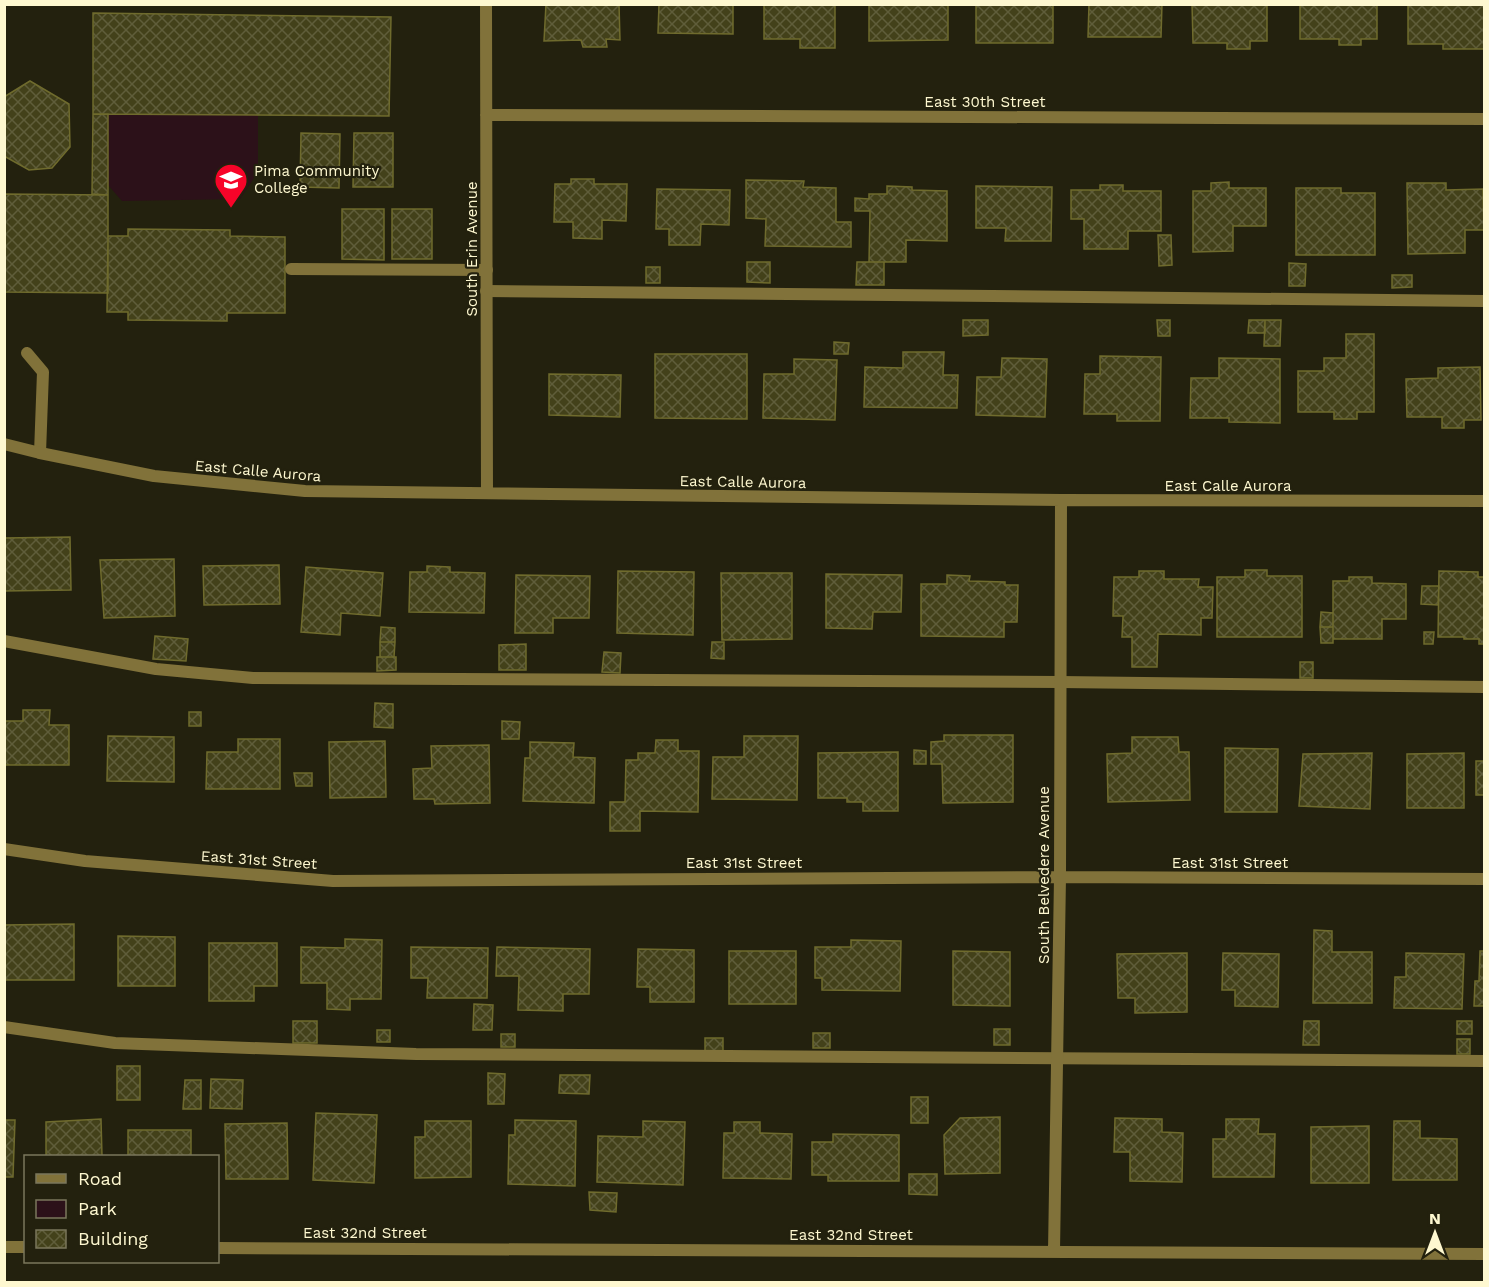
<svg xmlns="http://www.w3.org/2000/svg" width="1489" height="1287" font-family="'Work Sans',sans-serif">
  <defs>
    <pattern id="building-cross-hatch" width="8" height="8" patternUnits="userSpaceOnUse" patternTransform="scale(1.5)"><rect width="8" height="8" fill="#43411a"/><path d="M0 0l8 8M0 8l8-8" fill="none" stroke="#5f5d3a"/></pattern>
  </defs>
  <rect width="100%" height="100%" fill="#23210e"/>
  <path fill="#2c1119" d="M108,114H258V172L240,199L122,201L108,185Z"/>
  <path fill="url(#building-cross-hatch)" stroke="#6f6b2d" stroke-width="1.5" d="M546,4H619L620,40L606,39L607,47H583L581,40L544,41Z
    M659,4H733V34L658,33Z
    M764,4H835V48H800V39H764Z
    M869,4H948V40L869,41Z
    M976,4H1053V43H976Z
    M1089,4H1162L1161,37H1088Z
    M1192,4H1267V41H1250V49H1227V43H1193Z
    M1300,4H1377V39H1361V45H1339V39H1300Z
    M1408,4H1484V49H1443V44H1408Z
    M93,13L391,17L389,116L93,114Z
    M30,81L69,104L70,147L52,168L29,170L4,156V97Z
    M93,114H108V195L92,194Z
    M301,133L340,134L339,188L300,187Z
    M354,133H393V187H353Z
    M571,179H594V184H627L626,221L602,220V239L573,238V222H554L555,184H571Z
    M746,180L804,181L803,187L836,188V222H851V247L765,246L766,219L746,218Z
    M1229,182V188H1266V226H1233V251L1193,252V191H1211V183Z
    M1407,183H1446V190L1483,189L1484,230H1465V253L1408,254Z
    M1100,185H1123V191H1161V231H1128V249H1084V219H1071V190H1100Z
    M887,186L912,187V190L947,191V241L906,240V262H869L870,211H855V198L869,199V194H887Z
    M976,186L1052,187L1051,241H1005L1006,228H976Z
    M1296,188H1341V193H1375V255H1296Z
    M657,189L730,190L729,225L701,224L700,245H669V229H656Z
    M4,194L108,195V293L4,292Z
    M342,209H384V260L342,259Z
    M392,209H432V259H392Z
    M128,229L230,230V236L285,237V313H227V321L128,320V312H107L108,236H128Z
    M1158,235H1171L1172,265L1159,266Z
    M747,262H770V283L747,282Z
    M857,262H884V285H856Z
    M1289,263L1306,264L1305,286H1289Z
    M646,267H660V283H646Z
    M1392,275H1412V287L1392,288Z
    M963,320H988V335L963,336Z
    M1157,320H1170V336H1158Z
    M1249,320H1265V333H1248Z
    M1265,320H1281L1280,346H1264Z
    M1346,334H1374V412H1357V419H1334V412H1298V371H1324V358H1346Z
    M834,342L849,343L848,354H834Z
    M903,352H944L943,375H958L957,408L864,407L865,367L903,368Z
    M655,354H747V419L655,418Z
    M1100,356L1161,357L1160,421H1117V414H1084L1085,374H1100Z
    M1002,358L1047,359L1045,417L976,415L977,377H1001Z
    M1219,358L1280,359V423L1229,422V418H1190L1191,378H1219Z
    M794,359L837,360L835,420L763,418L764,374H794Z
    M1480,367L1481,420H1464V428H1442V417H1407L1406,379L1438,378V368Z
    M549,374L621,375L620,417L549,415Z
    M70,537L71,590L4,591V538Z
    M174,559L175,616L104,618L100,560Z
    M279,565L280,604L204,605L203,566Z
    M427,566L450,567V572L485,573L484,613L409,612L410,572H427Z
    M306,567L383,573L380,616L341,613L340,635L301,632Z
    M1245,570H1267V576H1302V637H1217V577H1245Z
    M618,571L694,572L693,635L617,633Z
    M1139,571H1164V579H1199L1198,587H1213L1212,618H1201V635L1158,634L1157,667H1132V637H1122L1123,616H1113L1114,577H1139Z
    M1439,571L1478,572V577H1484V644H1479V639H1464V637H1438Z
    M721,573H792V639L722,640Z
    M826,574L902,575L901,612H873L872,629L826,628Z
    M516,575L590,576L589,618H553V633H515Z
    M947,575L970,576L969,581L1005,582V585H1018L1017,622H1004V637L921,636V584H947Z
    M1349,577H1372V583L1406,584V619H1382V639H1333V581H1349Z
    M1422,586H1439L1438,605L1421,604Z
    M1321,612L1333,613V627H1320Z
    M381,627L395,628V642H380Z
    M1320,627H1333V643H1321Z
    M1424,632H1434L1433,644H1424Z
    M155,636L188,639L186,661L153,659Z
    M380,642H395L394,657H380Z
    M712,642H724V659L711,658Z
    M526,644V670H499V645Z
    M604,652L621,653L620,673L602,672Z
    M377,657H396V670L377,671Z
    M1300,662H1313V678H1300Z
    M375,703L393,704V728L374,727Z
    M23,710H50L49,725H69V765H4V721H23Z
    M189,712H201V726H189Z
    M502,721L520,722L519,739H502Z
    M944,735H1013V802L943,803L942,764H931V742L944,741Z
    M108,736L174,737V782L107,781Z
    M744,736H798L797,800L712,799L713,757H744Z
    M1132,737H1178L1179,752H1189L1190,800L1108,802L1107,754L1132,753Z
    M238,739H280V789H206L207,752H238Z
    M656,740H678V751H699L698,812L640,811V831H610V802H625L626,760H638V753H655Z
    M385,741L386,797L330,798L329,742Z
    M530,742L574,743L573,757L595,758L594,803L523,801L525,758H530Z
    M489,745L490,803L435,804L434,799H414L413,769L432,768L431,746Z
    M1225,748L1278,749L1277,812H1225Z
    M914,750L926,751V764H914Z
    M898,752V811H863V802H847V798H818V753Z
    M1372,753L1370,809L1299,806L1303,754Z
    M1464,753V808H1407V754Z
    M1476,761H1484V795H1476Z
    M294,773H312V786H296Z
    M74,924V980H4V925Z
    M1314,930L1332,931V952H1372V1003H1313Z
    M118,936L175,937V986H118Z
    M345,939L382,940L381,999H350V1010L327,1009V983H301V947L345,948Z
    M851,940L901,941L900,991L822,990V978H815V947H851Z
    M209,943H277V986H254V1001H209Z
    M411,947L488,948L487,998H427L428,978H411Z
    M497,947L590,949L589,994H563V1011L518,1010L519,976H496Z
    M638,949L694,950V1002H650V987H637Z
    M729,951H796V1004H729Z
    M953,951L1010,952V1006L953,1005Z
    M1480,951H1484V1006H1474L1475,981H1479Z
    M1187,953V1012L1135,1013V998H1118L1117,954Z
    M1223,953L1279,954L1278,1007L1235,1006V990H1222Z
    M1406,953L1464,954L1462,1009L1394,1008L1395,977H1406Z
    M474,1004L493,1005L492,1030H473Z
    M293,1021H317V1043H293Z
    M1304,1021H1319V1045H1303Z
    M1457,1021H1472V1034H1457Z
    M994,1029H1010V1045H994Z
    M377,1030H390V1042H377Z
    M813,1033H830V1048H813Z
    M501,1034H515V1047H501Z
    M705,1038H723V1051H705Z
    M1457,1039H1470V1054H1457Z
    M117,1066H140V1100H117Z
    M488,1073L505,1074L504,1104H488Z
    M560,1075H590L589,1094L559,1093Z
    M211,1079L243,1080L242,1109L210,1108Z
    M185,1080H201V1109H183Z
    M911,1097H928V1123H911Z
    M316,1113L377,1115L374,1183L313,1180Z
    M1000,1117V1173L945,1174L944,1135L960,1118Z
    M1115,1118L1162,1119V1132L1183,1133L1182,1182L1130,1181V1152H1114Z
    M101,1119L102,1156H46V1122Z
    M1226,1119H1259L1258,1134H1275L1274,1177H1213V1139H1226Z
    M4,1120H15L13,1177H4Z
    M515,1120L576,1121L575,1186L508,1184L509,1135H515Z
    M425,1121H471V1177L415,1178V1137H425Z
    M643,1121L685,1122L683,1185L597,1182L598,1136L643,1137Z
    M1394,1121H1420V1138L1457,1139V1180H1393Z
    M734,1122H760V1133L792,1134L791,1179L723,1178L724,1133H734Z
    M287,1123L288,1179H226L225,1124Z
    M1369,1126V1183H1311V1127Z
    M128,1130H191V1156H128Z
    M833,1134L899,1135V1181H828V1175H812V1142H833Z
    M909,1174H937V1195L909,1194Z
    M589,1192L617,1193L616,1212L590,1210Z"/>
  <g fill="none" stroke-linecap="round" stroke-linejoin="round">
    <path stroke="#81723a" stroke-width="12" d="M291,269L487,270
      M486,291L1484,301
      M27,353L43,372L40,453
      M4,641L156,669L253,678L1060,682L1484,687
      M4,1027L115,1043L416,1054L1484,1061"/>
    <path stroke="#81723a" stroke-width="12" d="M486,4L487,493
      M486,115L1484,119
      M4,444L40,453L154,476L305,491L1061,500L1484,501
      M4,849L85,861L333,881L1060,877L1484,879
      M4,1247H26
      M218,1248L1484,1254
      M1054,1251L1060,877L1061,500"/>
  </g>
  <defs>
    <g id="university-pin" transform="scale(1.725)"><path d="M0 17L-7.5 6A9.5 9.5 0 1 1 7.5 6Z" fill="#f70429" stroke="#23210e"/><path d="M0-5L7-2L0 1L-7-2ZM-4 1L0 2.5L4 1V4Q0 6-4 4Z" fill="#fff"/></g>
  </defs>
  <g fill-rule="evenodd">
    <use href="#university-pin" x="231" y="180"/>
  </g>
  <g text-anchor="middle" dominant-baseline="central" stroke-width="4.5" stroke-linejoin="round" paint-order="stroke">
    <g font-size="15" fill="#fef8d0" stroke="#23210e">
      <text x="985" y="102">East 30th Street</text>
      <text transform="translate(472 249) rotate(-90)">South Erin Avenue</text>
      <text transform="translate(258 471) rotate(5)">East Calle Aurora</text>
      <text transform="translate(743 482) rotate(1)">East Calle Aurora</text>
      <text x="1228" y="486">East Calle Aurora</text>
      <text transform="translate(259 860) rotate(4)">East 31st Street</text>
      <text x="744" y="863">East 31st Street</text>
      <text x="1230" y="863">East 31st Street</text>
      <text transform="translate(1044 875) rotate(-90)">South Belvedere Avenue</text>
      <text x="365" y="1233">East 32nd Street</text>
      <text x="851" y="1235">East 32nd Street</text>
    </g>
    <g font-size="15" fill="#fef8d0" stroke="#23210e" text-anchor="start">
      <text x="254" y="171">Pima Community<tspan x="254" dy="17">College</tspan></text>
    </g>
  </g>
  <rect width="1489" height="1287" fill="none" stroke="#fef8d0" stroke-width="12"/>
  <rect x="24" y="1155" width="195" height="108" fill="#23210e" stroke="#7b775c" stroke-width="1.5"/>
  <rect x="36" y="1174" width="30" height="9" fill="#81723a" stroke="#7b775c" stroke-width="1.5"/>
  <text x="78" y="1185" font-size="18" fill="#fef8d0">Road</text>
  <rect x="36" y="1200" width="30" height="18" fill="#2c1119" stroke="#7b775c" stroke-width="1.5"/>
  <text x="78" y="1215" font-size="18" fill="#fef8d0">Park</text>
  <rect x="36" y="1230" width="30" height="18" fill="url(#building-cross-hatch)" stroke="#7b775c" stroke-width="1.5"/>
  <text x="78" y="1245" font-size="18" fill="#fef8d0">Building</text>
  <g transform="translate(1435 1233)" stroke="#23210e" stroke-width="4.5" paint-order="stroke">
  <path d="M0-4.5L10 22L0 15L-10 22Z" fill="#fef8d0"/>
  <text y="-9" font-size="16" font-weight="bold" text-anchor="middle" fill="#fef8d0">N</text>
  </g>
</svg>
